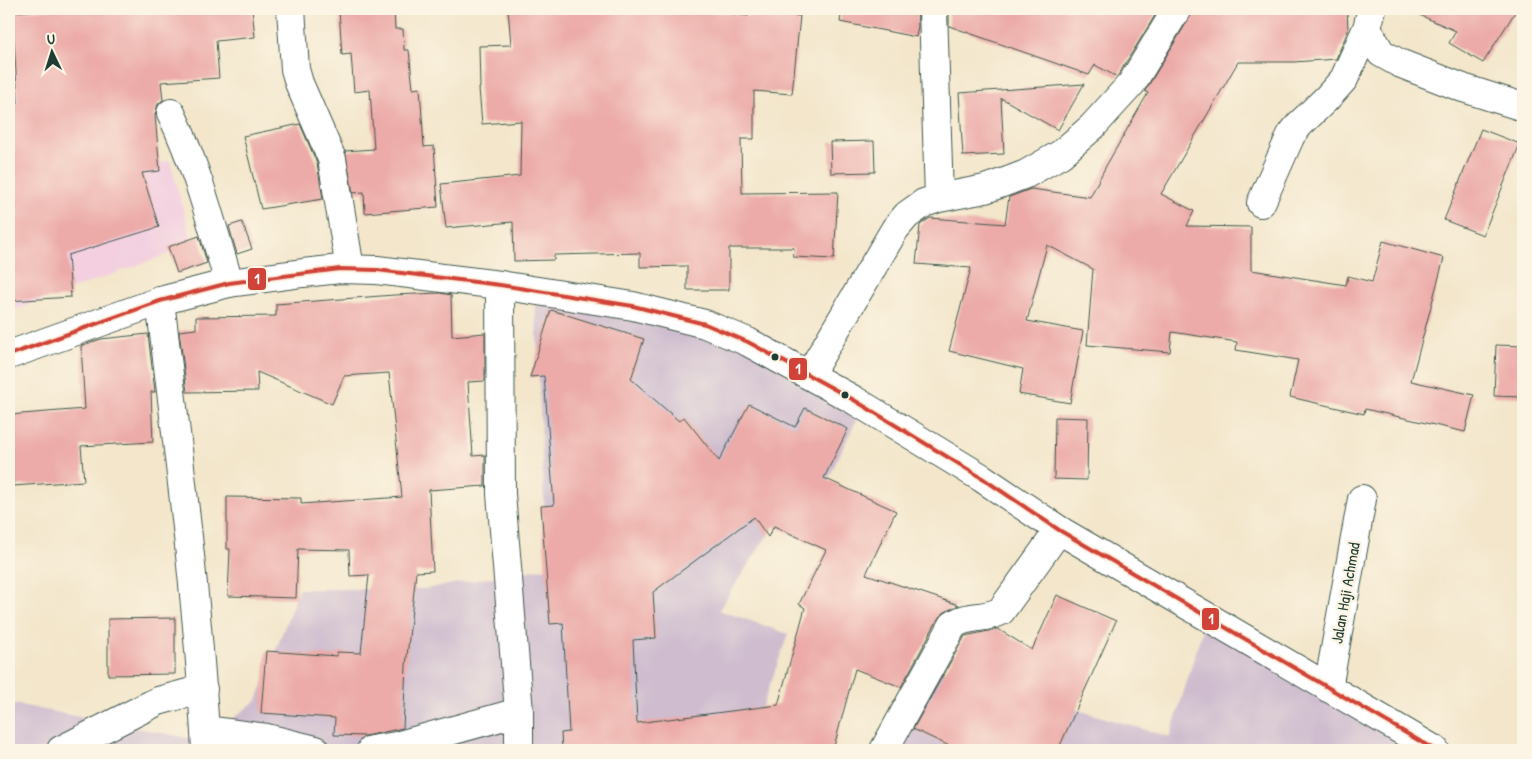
<svg xmlns="http://www.w3.org/2000/svg" width="1532" height="759" font-family="'Patrick Hand',sans-serif">
  <rect width="100%" height="100%" fill="#fcf5e5"/>
  <filter id="ink" filterUnits="userSpaceOnUse"><feTurbulence type="fractalNoise" baseFrequency=".02" numOctaves="2"/><feDisplacementMap in="SourceGraphic" scale="10" xChannelSelector="R" yChannelSelector="G"/><feConvolveMatrix kernelMatrix="1 2 1 2 8 2 1 2 1" color-interpolation-filters="sRGB"/></filter>
  <filter id="wash" filterUnits="userSpaceOnUse"><feTurbulence type="fractalNoise" baseFrequency=".0096" numOctaves="4" result="noise"/><feDisplacementMap in="SourceGraphic" scale="20" xChannelSelector="R" yChannelSelector="G"/><feGaussianBlur stdDeviation="1.12" result="paint"/><feColorMatrix in="noise" values="0 0 0 0 0 0 0 0 0 0 0 0 0 0 0 0 0 1.4 0 .05"/><feComposite in="paint" operator="in"/></filter>
  <g filter="url(#wash)">
    <rect width="100%" height="100%" fill="#f3e6cb"/>
    <path fill="#f3cfe0" d="M9,9H91L94,172L170,161L193,245L9,312Z"/>
    <path fill="#cfbdcf" d="M535,291L650,300L760,330L866,400L827,481L798,488L719,610L788,634L747,750H9V703L203,741L257,700L299,589H424L547,568Z
      M1205,622L1420,750H888L931,667L1170,737Z"/>
    <g id="blocks">
      <path fill="#ecaaa8" fill-rule="evenodd" d="M61,9H252L255,37L216,41L219,78L161,82L163,100L158,104L155,115L160,171L142,173L159,227L68,255L71,297L9,301V104L18,103L12,12Z
        M339,9H394L395,29H403L404,50H409L413,89L420,88L424,147L434,146L438,207L365,213L364,192L353,193L345,151L374,149L370,90L354,92L351,54L342,55Z
        M508,9H701L748,16L749,11L800,16L792,94L754,91V139H741L742,193L838,192L834,259L793,257L794,248H729V290H687V266L640,267V253L554,255V260L514,261L513,222L446,228L441,184L520,176L521,121L482,124L479,88H480L479,46L511,45Z
        M842,9H917L918,26L916,37L840,22Z
        M949,9H1159L1117,77L1095,65L1089,75L949,26Z
        M1193,9H1347L1348,31L1336,59L1294,62H1238L1161,194L1194,211L1187,226L1251,227V270L1346,285L1348,276L1372,282L1383,241L1444,258L1411,381L1474,395L1465,432L1365,409L1364,414L1290,397L1298,360L1236,350L1237,342L1172,332L1170,352L1087,345L1093,269L1047,245L1027,321L1083,331L1070,403L1019,394L1023,369L949,351L971,268L916,264L920,225L930,218L1005,224L1009,197L1031,189L1090,197L1106,166L1148,93L1145,91L1190,17Z
        M1406,9H1517L1483,63L1449,43L1456,31Z
        M1084,84L1058,130L1001,98L1004,154L963,156L959,93Z
        M300,124L317,163L323,199L261,209L243,136Z
        M1481,129L1520,144L1483,235L1444,220Z
        M874,141L875,172L831,173L830,142Z
        M242,222L252,249L237,254L229,226Z
        M199,236L207,263L177,273L168,247Z
        M440,293L451,295L452,336L485,333V381L468,382L473,456L485,455V486L429,490L433,571L416,572L406,666L403,728L365,736L334,735L335,718L261,713L266,651L337,656V652L361,653L369,575L350,576L349,550L298,549L296,598L228,596L230,549H227V497L301,498V504L402,497L389,373L344,376L332,404L257,372L258,391L187,392L179,331L196,329V317L276,316V304L394,295Z
        M551,310L644,339L631,379L679,421L684,417L719,461L749,404L795,427L805,408L848,429L824,478L896,511L866,574L959,605L945,612L939,617L901,687L855,669L833,750H562L561,733L569,732L563,623L550,624L541,506L554,505L544,376L530,377ZM754,517L768,537L774,526L826,550L799,604L805,608L778,705L637,723L633,640L656,638L653,592Z
        M148,334L155,392H151L153,442L81,446L84,481L13,486L9,415L85,409L81,346L101,339Z
        M1496,345L1523,346V397L1494,396Z
        M1055,417L1088,418L1087,480L1054,479Z
        M1057,595L1116,621L1058,750H958L913,729L965,636L998,629L1032,650Z
        M175,618V674L108,675V619Z"/>
    </g>
  </g>
  <g filter="url(#ink)">
    <use href="#blocks" fill-opacity="0" stroke="#3f564b" stroke-width="1"/>
    <g fill="none" stroke-linecap="round" stroke-linejoin="round">
      <g stroke="#3f564b" stroke-width="30">
        <path id="minor" d="M291,9L295,69L299,83L332,159L350,269
          M933,9L939,198
          M1367,28L1381,53L1399,63L1463,88L1523,107
          M171,113C197,167 212,225 229,283
          M1261,203L1291,135L1300,124L1327,98L1344,79L1367,28L1372,9
          M500,285L501,494L519,712V750
          M160,301C178,450 198,600 206,750
          M809,375L895,229L907,215L924,203L939,198L985,189L1005,182L1026,174L1061,154L1092,127L1132,83L1177,9
          M1328,688L1362,499
          M205,730L267,738L316,750
          M61,750L158,701L203,689
          M371,750L396,746L519,712
          M884,750L953,625C967,614 985,620 1001,611L1059,530"/>
      </g>
      <g stroke="#3f564b" stroke-width="30">
        <path id="secondary" d="M9,355L160,301L229,283L303,273L340,269L377,270L500,285L633,306L705,324L748,342L854,400L982,478L1059,530L1435,750"/>
      </g>
      <use href="#minor" stroke="#fff" stroke-width="28"/>
      <use href="#secondary" stroke="#fff" stroke-width="28"/>
      <g stroke="#fcf5e5" stroke-width="8">
        <path id="bus-1" d="M9,355L160,301L229,283L340,269L377,270L500,285L633,306L705,324L748,342L854,400L982,478L1059,530L1435,750"/>
      </g>
      <use href="#bus-1" stroke="#d14338" stroke-width="4"/>
    </g>
  </g>
  <g fill="#1f3d34" stroke="#fcf5e5" stroke-width="2">
    <circle cx="775" cy="357" r="4.5"/>
    <circle cx="845" cy="395" r="4.5"/>
  </g>
  <g text-anchor="middle" dominant-baseline="central" stroke-width="5" stroke-linejoin="round" paint-order="stroke">
    <g font-size="16" fill="#1f3d34" stroke="#fcf5e5">
      <text transform="translate(1345 593) rotate(-80)">Jalan Haji Achmad</text>
    </g>
  </g>
  <g stroke="#fcf5e5" stroke-width="2">
    <rect x="247" y="267" width="20" height="24" rx="5" fill="#d14338"/>
    <rect x="788" y="357" width="20" height="24" rx="5" fill="#d14338"/>
    <rect x="1201" y="607" width="19" height="24" rx="5" fill="#d14338"/>
  </g>
  <g font-size="14" text-anchor="middle" font-weight="bold" fill="#fff">
    <text x="257" y="284">1</text>
    <text x="798" y="374">1</text>
    <text x="1211" y="624">1</text>
  </g>
  <rect width="1532" height="759" fill="none" stroke="#fcf5e5" stroke-width="30"/>
  <g transform="translate(52 52) rotate(356)" stroke="#fcf5e5" stroke-width="4" paint-order="stroke">
  <path d="M0-4L9 19L0 12L-9 19Z" fill="#1f3d34"/>
  <text y="-8" font-size="14" font-weight="bold" text-anchor="middle" fill="#1f3d34">U</text>
  </g>
</svg>
